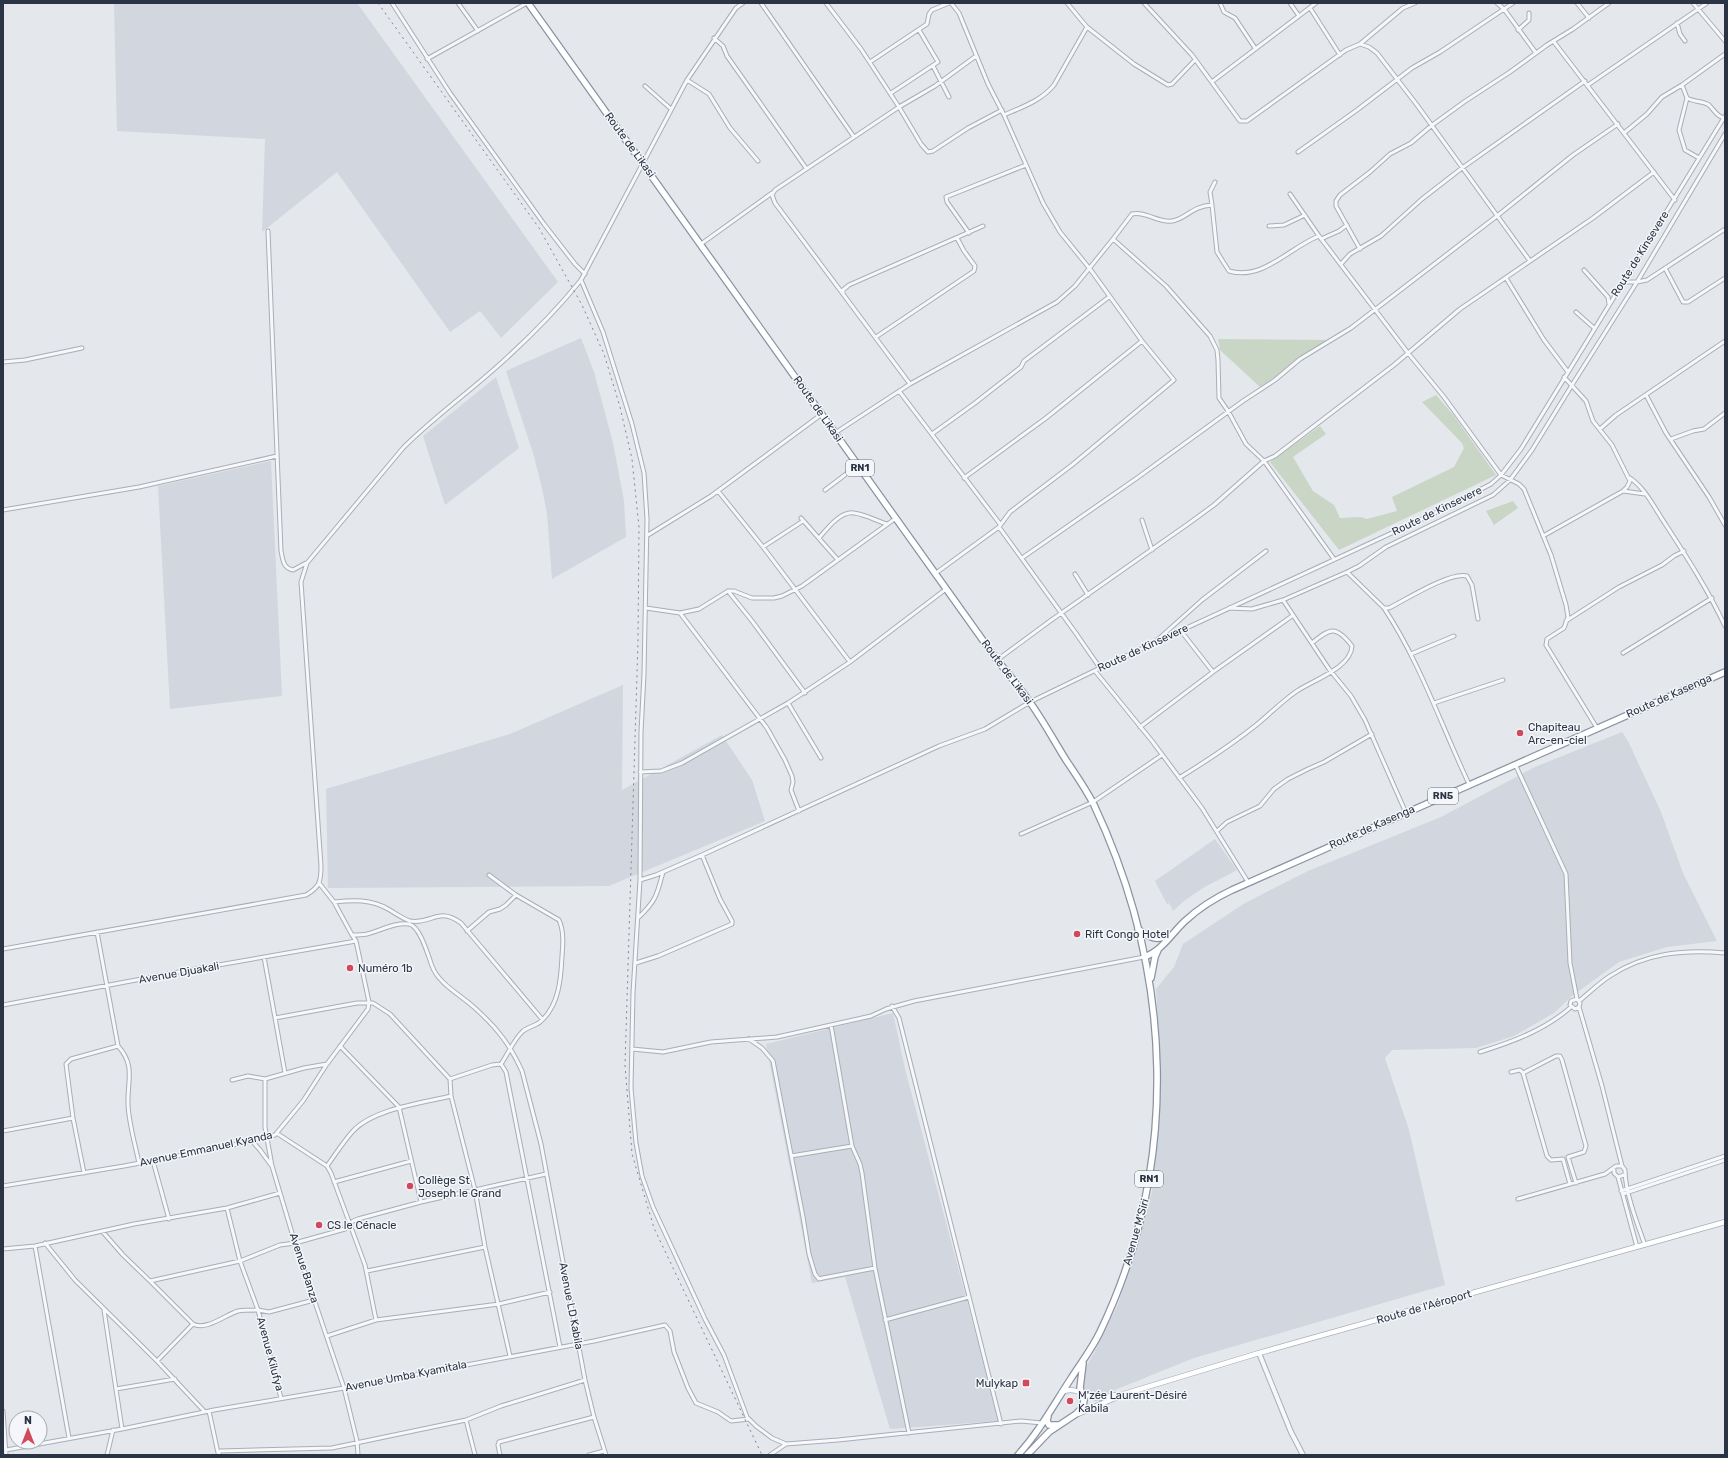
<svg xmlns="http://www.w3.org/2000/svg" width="1728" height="1458" font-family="Rubik,sans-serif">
  <rect width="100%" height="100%" fill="#e4e7ec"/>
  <path fill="#d2d6de" d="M114,3H357L558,282L501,338L480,311L450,332L337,172L262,232L265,139L117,131Z
    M581,338L594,372L613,443L624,501L626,537L552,579L547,514L542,488L533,453L506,371Z
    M496,377L519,448L445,505L423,436Z
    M271,461L282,696L170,709L158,486Z
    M623,685L622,790L722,735L752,780L765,821L609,886L328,888L326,789L510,734Z
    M1622,732L1628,741L1661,812L1683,873L1717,941L1667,947L1619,962L1572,996L1554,1013L1514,1036L1476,1048L1392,1050L1385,1058L1409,1130L1445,1285L1194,1358L1100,1396L1089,1394L1083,1388L1081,1380L1083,1372L1094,1353L1118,1304L1135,1253L1152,1192L1161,1074L1156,989L1174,967L1183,944L1245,903L1308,871L1441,817L1535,767Z
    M1215,839L1237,870L1203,888L1184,901L1173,911L1169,903L1167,904L1155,881Z
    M893,1013L905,1069L999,1421L890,1429L845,1277L812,1283L766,1044Z"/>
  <path fill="#c9d6c5" d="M1218,339L1331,340L1260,387L1220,350Z
    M1436,395L1454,416L1496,475L1339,550L1270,462L1320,426L1326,434L1293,457L1313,491L1334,505L1340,518L1360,517L1367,519L1397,511L1392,497L1454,467L1464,448L1462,443L1422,402Z
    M1513,501L1518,508L1494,525L1486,511Z"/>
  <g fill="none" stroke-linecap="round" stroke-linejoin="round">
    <g stroke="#a9aeb7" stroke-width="5">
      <path id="minor" d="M392,3L450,93L544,224L575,264L585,274
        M458,3L478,31
        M761,3L854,137
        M826,3L861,49L899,107L935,86L976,56
        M1067,3L1087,27L1134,64L1168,85L1172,84L1195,60
        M1144,3L1192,55L1240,121H1247L1346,50L1360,44L1369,47L1377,53L1417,105L1530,261
        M1220,3L1224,12L1235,18L1255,48
        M1290,3L1299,16
        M1497,3L1504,9L1536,53
        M1577,3L1589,18
        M1693,3L1725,41
        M1310,8L1340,55
        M1677,23L1680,34L1685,41
        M1518,30L1529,20V13
        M714,38L723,46L727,56L806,168
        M1554,42L1675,200
        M1360,44L1403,8L1415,3
        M427,59L527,3
        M870,62L927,24L929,14L932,10L949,3
        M933,66L949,97
        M687,80L709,94L730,128L758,161
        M1213,81L1316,3
        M1588,85L1707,3
        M1682,85L1687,98C1693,102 1704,101 1709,105C1714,110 1717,117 1724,118
        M645,86L671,109
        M891,93L938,62L919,30
        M1687,98L1679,130L1685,150L1699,158
        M1004,115C1022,107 1041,101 1054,85L1087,27
        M1624,133L1647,114L1662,97L1682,85L1725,54
        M1298,152L1357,110L1412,68L1440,52L1513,3
        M1290,194L1319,236L1408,353L1444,397L1501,475L1519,484L1524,489L1551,555L1566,605L1568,617L1564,628L1547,639L1546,645L1597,728
        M1212,205L1210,192L1215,182
        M1269,226L1284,225L1305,215
        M268,231L281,551C283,560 283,568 293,570L306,563
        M969,233L947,202L946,197L1026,165
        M1319,236C1290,247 1263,281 1229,271L1217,252L1212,205C1192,206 1186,219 1172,221C1158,223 1146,211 1132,214L1113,239L1166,286L1210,336L1217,350L1218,360L1219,398L1228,411L1246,444L1264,461L1334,559
        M1321,239L1339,231L1347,225
        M701,244L772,193
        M1360,249L1336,206V201L1340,195L1370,172L1390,154L1411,143L1431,126L1464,102L1510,72L1547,45L1573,29L1609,3
        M1341,264L1350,254L1381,236L1422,199L1462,168L1585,81
        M1665,268L1683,302H1688L1725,278
        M1584,270L1608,297L1609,304
        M1506,278L1544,340L1568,372
        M581,280L603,332L632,424L644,473L647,519L644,674L641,732L640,880L633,993L631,1088L636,1143L642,1176L653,1207L705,1319L724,1355L747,1417L756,1426L772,1438L786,1444L838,1440L1021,1421L1042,1423
        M1622,282H1637L1647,280L1725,229
        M843,294L775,203L772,195L775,190L899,107L921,144L928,152L933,151L968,128L1002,110
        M1576,312L1594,328
        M876,337L974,271L975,266L964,251L957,238
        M3,362L25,360L82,348
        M910,384L843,294V290L849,285L983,226
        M899,391L1000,524
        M1646,395L1666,433L1709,497L1725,525
        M1600,429L1616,415L1725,341
        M835,433L910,384L1057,302L1075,286L1113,239
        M932,434L975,403L1021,367L1024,361L1109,297
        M1671,439L1693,431L1704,429L1725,413
        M964,478L1046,418L1142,341
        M1630,478C1645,488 1654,507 1664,522C1686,556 1707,588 1725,626
        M825,490L858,465
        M718,491L763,547L803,521
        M1623,491L1645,494
        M3,510L139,487L277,456
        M801,518L838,560
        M1142,520L1152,550
        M999,527L1075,632L1100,668
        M648,535L711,496L822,414
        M1543,536L1623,491L1627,487L1630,481L1612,445L1593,421L1586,401L1564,377
        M819,538C827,529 840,511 854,513C864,514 877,521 887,524
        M763,547L850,662
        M1022,558L1137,478L1243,401L1275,380L1300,359L1351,328L1497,216L1573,155L1618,124
        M1347,572L1384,608H1389C1405,600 1451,571 1467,576L1472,585L1478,619
        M936,573L999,527L1010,512L1072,465L1174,380L1142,341L1090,269L1060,232L1043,203L1004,115L988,84L959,13L951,3
        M1075,574L1088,595
        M728,591L752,621L805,693
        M1283,600L1329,669L1351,696L1365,720L1406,813
        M646,608L680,613L699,609L728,591H734L752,598H774L782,596L802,586L896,518
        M1229,608L1252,609L1283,600L1347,572L1359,566L1386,547L1493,495L1510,480L1532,450L1572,385L1637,282L1725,134
        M1384,608C1420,662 1441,725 1469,784
        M680,613L767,728L785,760L792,776L793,782L791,790L799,811
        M1566,621L1619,587L1662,565L1674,556L1684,551
        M1155,642L1202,600L1266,551
        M1623,653L1712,598
        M1411,654L1454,636
        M997,660L1050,621L1188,524L1214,505L1264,461L1275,456L1394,365L1460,309L1593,218L1654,172
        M1095,671L1152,741L1202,808L1248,882
        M1213,672L1292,616
        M788,703L821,758
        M1434,703L1503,680
        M1140,727L1213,672L1181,631
        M1515,764L1566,874L1570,963L1577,999L1580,1003L1579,1007L1602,1086L1622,1166
        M640,772L661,771L682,763L788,703L850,662L946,589
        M1179,778C1205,762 1231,745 1255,726C1269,715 1282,701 1297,691C1313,680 1351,668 1352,646C1336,625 1330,628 1312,643
        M1217,831L1227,822L1260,806L1274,789L1288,779L1308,769L1324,762L1372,734
        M1021,834L1093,802L1162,755
        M489,875L516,895L559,920C564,931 563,944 562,956C561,979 559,1006 540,1022C535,1026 528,1027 523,1031C514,1039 508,1054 501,1064
        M640,880L656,875L702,855L939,746L985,729L1030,702L1100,668L1435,513L1491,484L1501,475L1521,449L1725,116
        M319,883L334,902L352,935C357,935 362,935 367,934C380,931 395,922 409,924C420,926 428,955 432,966C439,985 463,996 477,1010C498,1029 510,1045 522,1071L541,1144L585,1380L594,1417L606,1455
        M334,902C353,900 371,899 388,909C395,913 403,919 410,921C432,925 437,906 461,923L542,1019
        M638,918C656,901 657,895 663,872
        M467,931L489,912L500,909L506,905L516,895
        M3,949L306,895C320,887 321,881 321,866L301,582L307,563L403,448C433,418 468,393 500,364C529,338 556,311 581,280L687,80L736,8L743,3
        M264,957L285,1073
        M636,963L658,956L732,924V921L720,899L702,855
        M1577,999L1571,1001L1570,1005L1575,1009L1579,1007
        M1579,1001C1589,993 1599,983 1610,976C1645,953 1684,949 1725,953
        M3,1005L184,971L356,941
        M892,1006L899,1018L1001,1424
        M275,1018L357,1003H373L390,1014L450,1079
        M831,1025L852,1146
        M749,1039L762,1048L773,1061L803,1217L809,1254L815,1274L819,1279L823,1278L875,1268
        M118,1046C136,1066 127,1081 128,1105C129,1124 135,1144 139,1163
        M340,1046L399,1107L421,1202
        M632,1049L663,1052L711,1042L777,1037L871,1016L886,1009L914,1001L1144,957
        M1480,1052C1512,1042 1545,1030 1571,1007
        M501,1064L506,1072L560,1347
        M1511,1072L1520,1070L1523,1073
        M265,1079V1127L272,1166L295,1243L344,1388L357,1441L358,1455
        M232,1080L248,1076L265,1079L304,1068L327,1064
        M451,1096L475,1190L485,1247L510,1356
        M3,1131L73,1118
        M278,1134L327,1166L331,1173L365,1265L376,1320
        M252,1141L260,1150L271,1165
        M791,1156L852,1146L860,1164L862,1173L875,1268L909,1433
        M153,1161L169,1219
        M327,1166C335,1155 343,1142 353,1131C373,1109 422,1103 451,1096L450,1079L492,1065L501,1064
        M1614,1170V1173L1618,1177L1624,1175
        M84,1173L73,1118L66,1064L71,1059L118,1046L97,932
        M1618,1177L1637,1247
        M334,1182L411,1161
        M1570,1184L1563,1159L1551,1160L1547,1156L1523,1073L1556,1056H1560L1562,1060L1586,1146L1584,1152L1568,1157L1576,1183
        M3,1186L124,1166L225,1147L275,1135L303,1101L327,1064L368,1009L369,1002L356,941L352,935
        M1621,1191L1725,1156
        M1623,1194L1725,1160
        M1518,1199L1605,1174L1616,1166H1622L1625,1170C1625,1192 1637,1223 1645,1245
        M227,1208L240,1261L280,1245L295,1243L345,1229L353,1221L358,1219L421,1202L546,1174
        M102,1231L123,1255L150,1281L240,1261L258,1310L269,1312L314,1300
        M45,1243L75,1280L157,1361L205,1412
        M35,1246L69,1438
        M3,1249L35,1246L134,1224L227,1208L280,1193
        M367,1271L485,1247
        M150,1281L193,1324L157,1361
        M104,1310L122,1429
        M885,1320L969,1297
        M193,1324C206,1331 225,1315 238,1311C244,1310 251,1310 258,1310L281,1398
        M327,1336L376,1320L499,1304L550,1292
        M116,1389L175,1379
        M3,1411L6,1455
        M209,1411L218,1453
        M466,1420L475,1455
        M6,1450L122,1429L214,1410L344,1388L594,1341L665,1325L670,1331L674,1352L688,1388L696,1403L718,1412L731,1421L749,1419
        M107,1455L113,1430
        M218,1455L220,1451L332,1448L466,1420L501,1406L585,1380
        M500,1455L498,1445L499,1442L594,1417
        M589,1455L604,1451
        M770,1455L786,1444"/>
    </g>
    <g stroke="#a9aeb7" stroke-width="6">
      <path id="tertiary" d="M1259,1353L1291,1432L1303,1455"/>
    </g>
    <g stroke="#a9aeb7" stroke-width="6">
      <path id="secondary" d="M1062,1392C1075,1386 1084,1396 1097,1398C1103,1398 1110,1396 1116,1395
        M1078,1414L1124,1394L1259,1353L1725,1222"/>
    </g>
    <g stroke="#8b94a3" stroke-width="8">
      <path id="trunk" d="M528,3L997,660C1008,673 1019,687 1029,701C1043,720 1054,741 1066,760C1076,775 1086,789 1094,805C1173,973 1181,1163 1100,1332C1092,1349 1080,1364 1070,1380C1053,1406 1039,1432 1018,1455
        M1138,929C1148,937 1156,941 1168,936
        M1144,957C1162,951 1172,933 1185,921C1199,908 1215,898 1232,890L1725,672
        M1151,978L1155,957L1158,950
        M1048,1416L1047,1421L1049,1425H1059
        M1027,1455L1049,1432L1076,1414L1083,1407L1084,1400L1080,1388L1083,1363"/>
    </g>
    <use href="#minor" stroke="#f7f8fa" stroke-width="3"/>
    <use href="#tertiary" stroke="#f7f8fa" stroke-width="4"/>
    <use href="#secondary" stroke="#fff" stroke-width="4.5"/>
    <use href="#trunk" stroke="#fff" stroke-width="5.5"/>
    <path stroke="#7d8696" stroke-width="1" stroke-dasharray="2 4" stroke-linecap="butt" d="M378,3L539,228L582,305L604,354L620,407L632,459L639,527L638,641L625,1065L632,1154L654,1228L762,1455"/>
  </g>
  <g fill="#d1495b" stroke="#f4f6f9" stroke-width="1.5">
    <circle cx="1520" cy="733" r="4"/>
    <circle cx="1077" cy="934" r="4"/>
    <circle cx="350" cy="968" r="4"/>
    <circle cx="410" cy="1186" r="4"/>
    <circle cx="319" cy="1225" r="4"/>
    <rect x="1022" y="1379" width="8" height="8" rx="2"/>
    <circle cx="1070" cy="1401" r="4"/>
  </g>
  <g text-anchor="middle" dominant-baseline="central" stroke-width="3" stroke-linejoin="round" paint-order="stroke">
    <g fill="#f4f6f9" stroke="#676e7b" stroke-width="1">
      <rect x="846" y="460" width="28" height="16" rx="3"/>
      <rect x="1428" y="788" width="30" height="16" rx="3"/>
      <rect x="1135" y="1171" width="28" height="16" rx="3"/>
    </g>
    <g font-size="10" font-weight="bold" fill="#2b3445">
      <text x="860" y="468">RN1</text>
      <text x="1443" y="796">RN5</text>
      <text x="1149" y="1179">RN1</text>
    </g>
    <g font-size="11" fill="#2b3445" stroke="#f4f6f9">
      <text transform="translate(630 145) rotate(54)">Route de Likasi</text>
      <text transform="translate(1640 254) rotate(-58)">Route de Kinsevere</text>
      <text transform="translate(818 409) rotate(55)">Route de Likasi</text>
      <text transform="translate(1437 511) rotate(-26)">Route de Kinsevere</text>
      <text transform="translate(1143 648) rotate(-25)">Route de Kinsevere</text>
      <text transform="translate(1007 672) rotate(53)">Route de Likasi</text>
      <text transform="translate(1669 696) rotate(-24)">Route de Kasenga</text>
      <text transform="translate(1372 827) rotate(-24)">Route de Kasenga</text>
      <text transform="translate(179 973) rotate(-10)">Avenue Djuakali</text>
      <text transform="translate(206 1149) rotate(-12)">Avenue Emmanuel Kyanda</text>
      <text transform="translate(1136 1232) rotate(-74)">Avenue M'Siri</text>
      <text transform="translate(304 1268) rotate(72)">Avenue Banza</text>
      <text transform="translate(571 1306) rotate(79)">Avenue LD Kabila</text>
      <text transform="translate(1424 1307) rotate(-16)">Route de l'Aéroport</text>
      <text transform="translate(270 1354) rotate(75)">Avenue Kilufya</text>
      <text transform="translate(406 1376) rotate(-11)">Avenue Umba Kyamitala</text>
    </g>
    <g font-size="11" fill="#2b3445" stroke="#f4f6f9" text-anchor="start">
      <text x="1528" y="727">Chapiteau<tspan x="1528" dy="13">Arc-en-ciel</tspan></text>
      <text x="1085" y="934">Rift Congo Hotel</text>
      <text x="358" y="968">Numéro 1b</text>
      <text x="418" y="1180">Collège St<tspan x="418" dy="13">Joseph le Grand</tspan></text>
      <text x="327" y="1225">CS le Cénacle</text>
      <text x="1018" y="1383" text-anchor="end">Mulykap</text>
      <text x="1078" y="1395">M'zée Laurent-Désiré<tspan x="1078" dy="13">Kabila</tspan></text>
    </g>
  </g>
  <rect width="1728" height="1458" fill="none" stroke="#2b3445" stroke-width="8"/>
  <g transform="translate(28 1430)"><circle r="19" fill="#f4f6f9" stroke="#a4a8b1"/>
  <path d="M0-3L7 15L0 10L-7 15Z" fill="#d1495b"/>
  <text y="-6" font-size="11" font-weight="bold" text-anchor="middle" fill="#2b3445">N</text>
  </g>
</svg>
